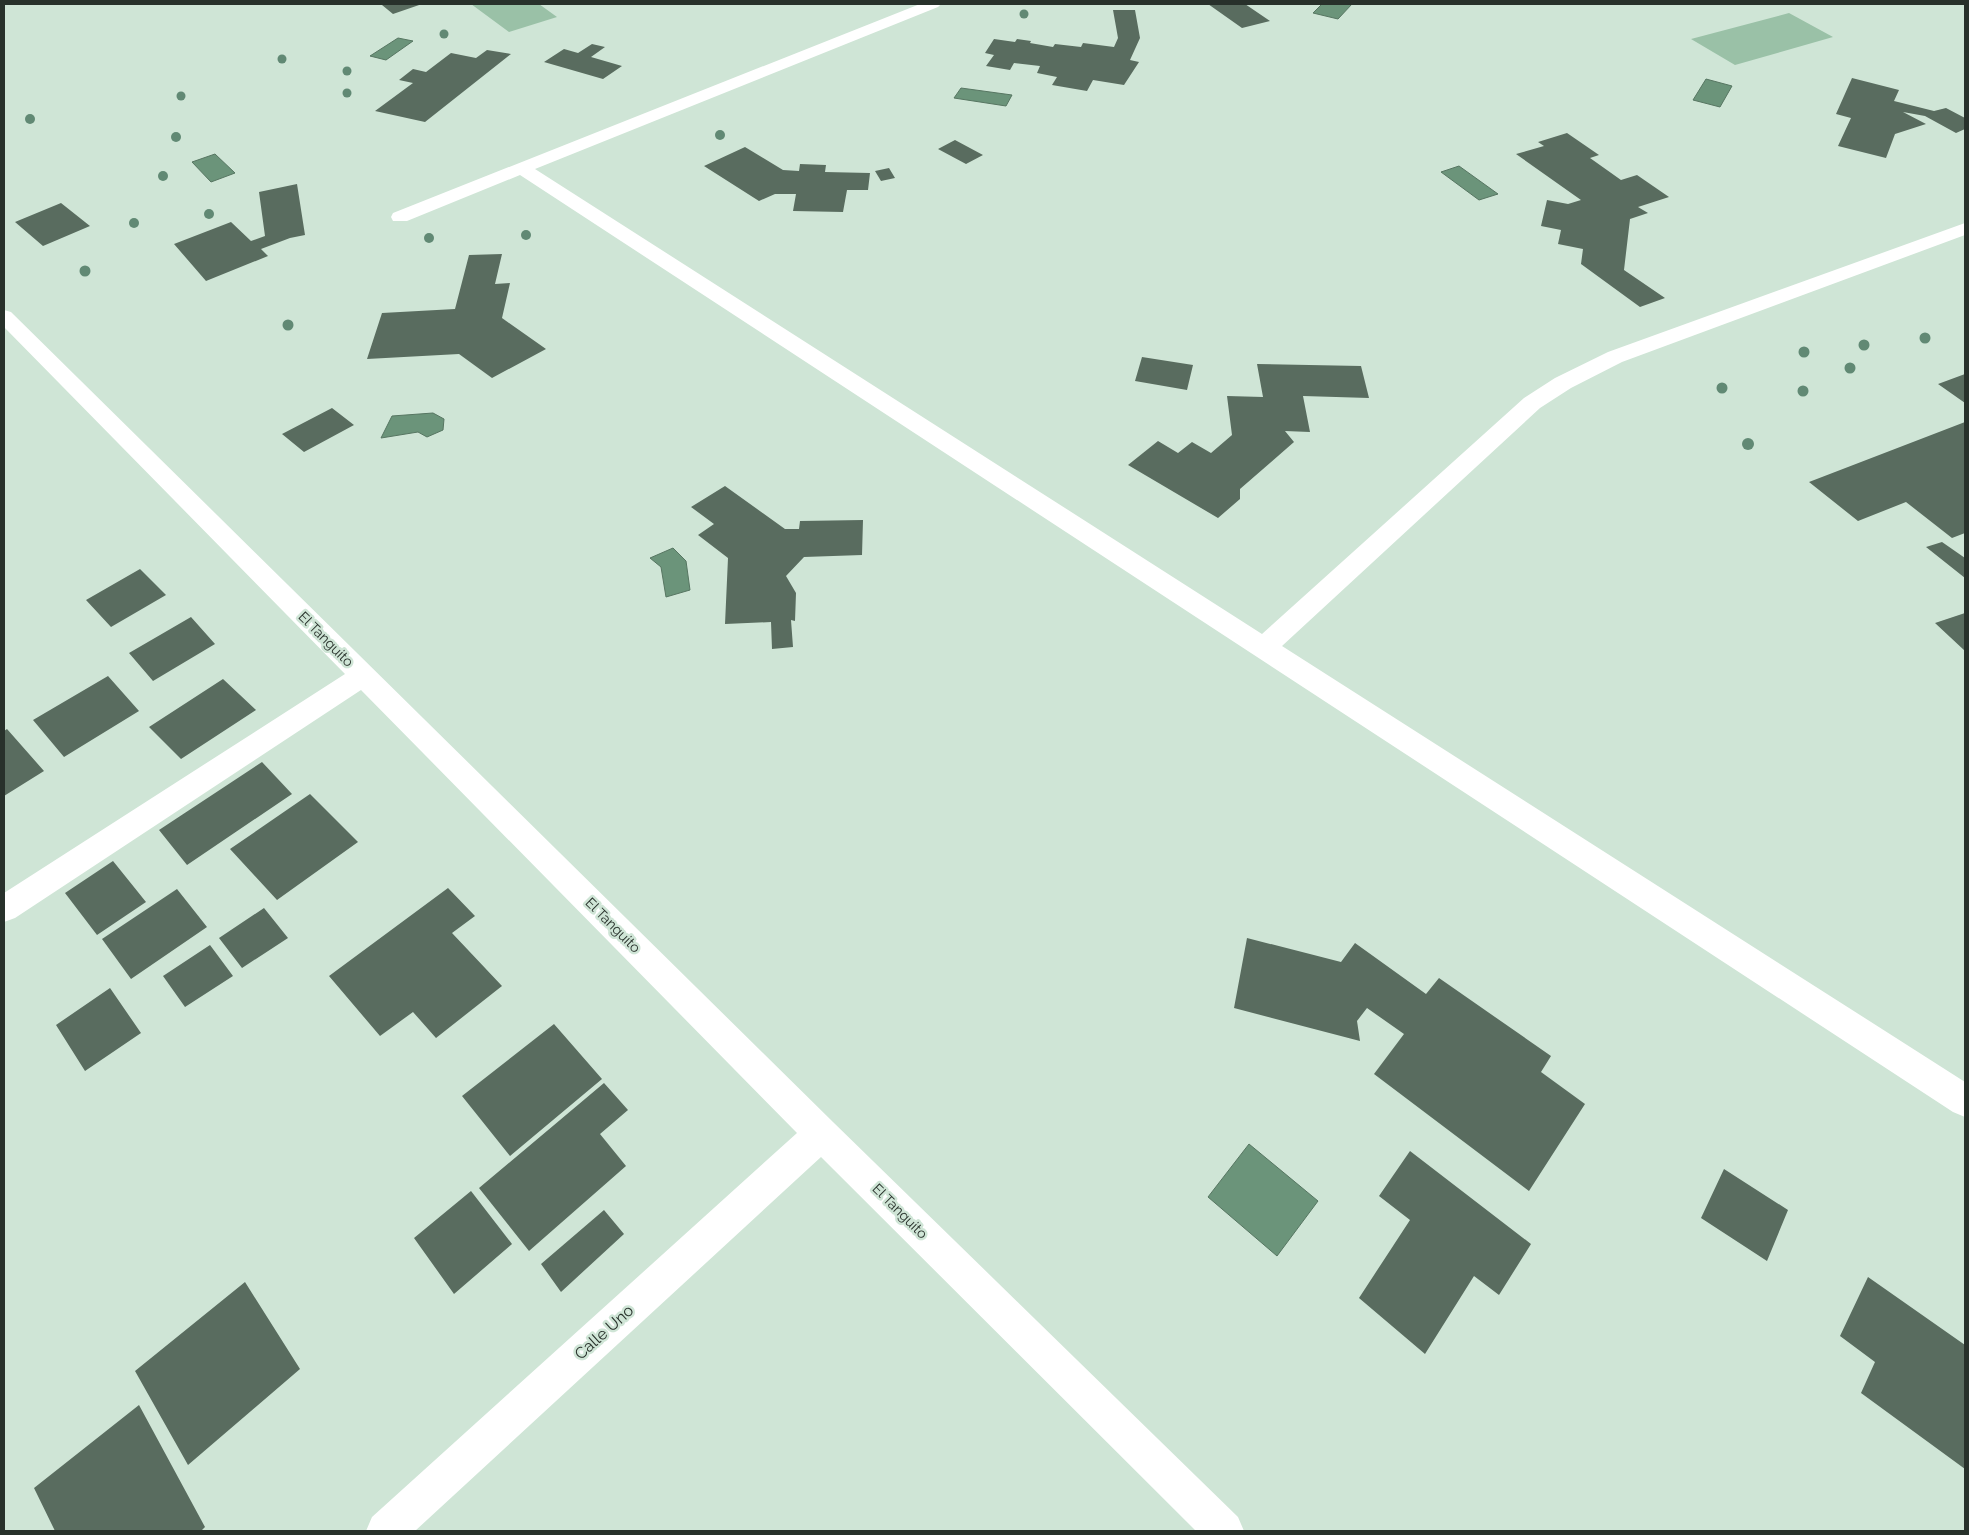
<svg xmlns="http://www.w3.org/2000/svg" width="1969" height="1535" font-family="Raleway,sans-serif">
  <rect width="100%" height="100%" fill="#cfe5d6"/>
  <path fill="#9ac1a7" d="M471,4H539L557,17L509,32Z
    M1789,13L1833,37L1735,65L1691,39Z"/>
  <path fill="#6b947a" stroke="#577662" d="M1322,4H1352L1338,19L1313,13Z
    M398,38L413,41L386,60L370,56Z
    M1706,79L1732,86L1720,107L1693,100Z
    M961,88L1012,95L1006,106L954,98Z
    M215,154L235,173L211,182L192,162Z
    M1459,166L1498,194L1479,200L1441,172Z
    M433,413L444,419L443,430L427,437L418,432L381,438L392,416Z
    M673,548L686,561L690,590L666,597L661,567L650,558Z
    M1249,1144L1318,1201L1277,1256L1208,1197Z"/>
  <path fill="#596c5f" d="M386,4H422L393,14L382,5Z
    M1208,4H1245L1270,21L1242,28Z
    M1113,10H1135L1140,38L1130,60L1139,62L1124,85L1093,80L1087,91L1052,85L1057,77L1037,73L1040,66L1014,63L1010,70L986,66L994,55L985,53L994,39L1015,42L1017,39L1031,41L1030,43L1053,47L1055,44L1081,47L1083,43L1114,47L1118,38Z
    M592,44L605,47L591,57L622,66L603,79L544,62L564,49L578,53Z
    M487,50L511,54L425,122L375,111L413,83L399,80L413,69L426,72L451,53L476,58Z
    M1852,78L1899,90L1894,101L1934,111L1946,108L1965,118V129L1956,133L1925,116L1903,112L1926,124L1895,134L1886,158L1838,146L1851,118L1836,114Z
    M1567,133L1599,155L1590,158L1621,180L1637,175L1669,197L1638,207L1648,213L1630,219L1624,270L1665,298L1640,307L1581,264L1583,249L1558,244L1561,230L1541,226L1547,200L1568,204L1581,200L1516,154L1544,146L1538,142Z
    M955,140L983,155L966,164L938,149Z
    M745,147L783,170L799,171L800,164L826,165L825,172L870,173L868,190H847L843,212L793,211L796,194H775L759,201L704,166Z
    M889,168L895,178L881,181L875,171Z
    M297,184L305,235L290,238L261,249L268,256L206,281L174,244L231,222L251,241L265,236L259,192Z
    M61,203L90,226L43,246L15,222Z
    M502,254L495,284L510,283L502,318L546,349L492,378L459,354L367,359L382,313L455,309L469,255Z
    M1142,357L1193,365L1187,390L1135,381Z
    M1257,364L1361,366L1369,398L1303,396L1310,432L1285,431L1294,442L1240,489V499L1218,518L1128,465L1158,441L1178,453L1192,442L1211,453L1232,435L1227,396L1263,397Z
    M1965,374V403L1938,384Z
    M332,408L354,425L304,452L282,434Z
    M1965,422V533L1952,538L1906,502L1858,521L1809,482Z
    M725,486L785,529H799L800,521L863,520L862,555L804,557L786,576L796,593L795,621L791,620L793,647L772,649L771,622L725,624L728,558L698,535L714,524L691,507Z
    M1942,542L1965,558V578L1926,547Z
    M140,569L166,595L111,627L86,600Z
    M1965,613V651L1935,623Z
    M191,617L215,644L153,681L129,653Z
    M108,676L139,711L64,757L33,720Z
    M223,679L256,710L181,759L149,727Z
    M7,729L44,771L4,796V731Z
    M262,762L292,794L187,865L159,830Z
    M310,794L358,842L277,900L230,849Z
    M113,861L146,902L97,935L65,893Z
    M448,888L475,916L452,933L502,986L436,1038L413,1012L380,1036L329,976Z
    M177,889L207,927L131,979L102,939Z
    M264,908L288,938L242,968L219,938Z
    M1247,938L1341,962L1355,943L1426,994L1439,978L1551,1056L1541,1072L1585,1104L1529,1191L1374,1074L1404,1034L1367,1008L1357,1021L1360,1041L1234,1008Z
    M210,945L233,976L185,1007L163,976Z
    M110,988L141,1033L85,1071L56,1025Z
    M554,1024L602,1079L510,1156L462,1096Z
    M604,1083L628,1110L600,1134L626,1166L529,1251L479,1188Z
    M1410,1151L1531,1244L1499,1295L1474,1276L1425,1354L1359,1298L1410,1220L1379,1196Z
    M1724,1169L1788,1210L1767,1261L1701,1218Z
    M471,1191L512,1244L454,1294L414,1238Z
    M604,1210L624,1234L561,1292L541,1264Z
    M1868,1277L1965,1345V1469L1861,1393L1875,1362L1840,1336Z
    M245,1282L300,1369L188,1465L135,1371Z
    M139,1405L205,1527L201,1531H55L34,1488Z"/>
  <g fill="none" stroke-linecap="round" stroke-linejoin="round">
    <path fill="#fff" fill-rule="evenodd" d="M920,4H941L938,7L535,169L1262,634L1524,398L1555,378L1608,352L1965,223V235L1622,362L1571,388L1540,408L1282,646L1965,1082V1117L1953,1112L520,175L407,221H393L391,217L393,213Z
      M4,310L11,312L833,1122L1238,1517L1244,1531H1196L821,1157L415,1531H366L372,1517L797,1133L361,690L15,918L4,922V893L345,674L4,327Z"/>
  </g>
  <g fill="#618974">
    <circle cx="1024" cy="14" r="4.5"/>
    <circle cx="444" cy="34" r="4.5"/>
    <circle cx="282" cy="59" r="4.5"/>
    <circle cx="347" cy="71" r="4.5"/>
    <circle cx="347" cy="93" r="4.5"/>
    <circle cx="181" cy="96" r="4.5"/>
    <circle cx="30" cy="119" r="5"/>
    <circle cx="720" cy="135" r="5"/>
    <circle cx="176" cy="137" r="5"/>
    <circle cx="163" cy="176" r="5"/>
    <circle cx="209" cy="214" r="5"/>
    <circle cx="134" cy="223" r="5"/>
    <circle cx="526" cy="235" r="5"/>
    <circle cx="429" cy="238" r="5"/>
    <circle cx="85" cy="271" r="5.5"/>
    <circle cx="288" cy="325" r="5.5"/>
    <circle cx="1925" cy="338" r="5.5"/>
    <circle cx="1864" cy="345" r="5.5"/>
    <circle cx="1804" cy="352" r="5.5"/>
    <circle cx="1850" cy="368" r="5.5"/>
    <circle cx="1722" cy="388" r="5.5"/>
    <circle cx="1803" cy="391" r="5.5"/>
    <circle cx="1748" cy="444" r="6"/>
  </g>
  <g text-anchor="middle" dominant-baseline="central" stroke-width="5" stroke-linejoin="round" paint-order="stroke">
    <g font-size="14" fill="#28312b" stroke="#cfe5d6">
      <text transform="translate(326 639) rotate(45)">El Tanguito</text>
      <text transform="translate(613 925) rotate(45)">El Tanguito</text>
      <text transform="translate(900 1211) rotate(45)">El Tanguito</text>
    </g>
    <g font-size="16" fill="#28312b" stroke="#cfe5d6">
      <text transform="translate(604 1332) rotate(-42)">Calle Uno</text>
    </g>
  </g>
  <rect width="1969" height="1535" fill="none" stroke="#28312b" stroke-width="10"/>
</svg>
